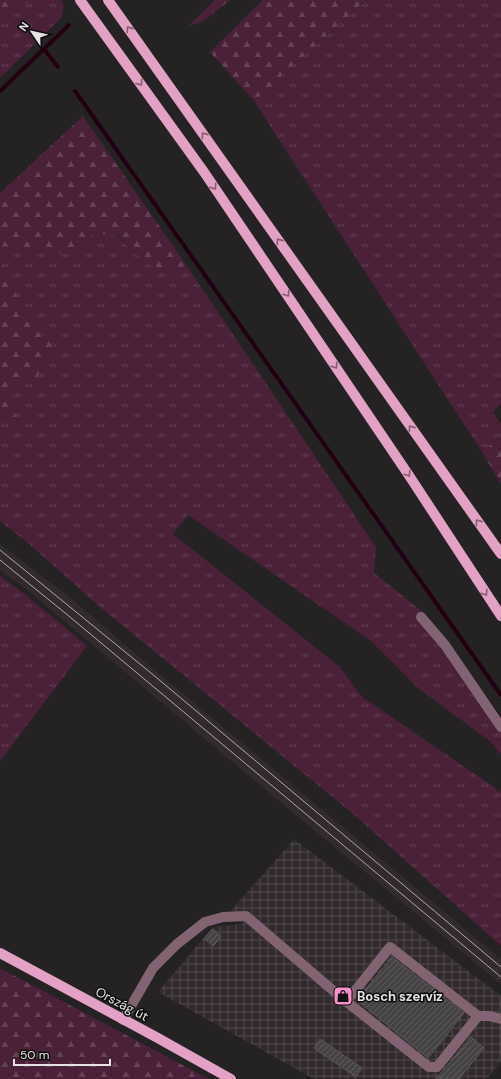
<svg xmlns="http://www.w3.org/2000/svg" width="501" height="1079" font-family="'DM Sans',sans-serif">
  <defs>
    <pattern id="industrial-grid" width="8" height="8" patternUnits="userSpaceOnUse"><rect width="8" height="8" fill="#332a2e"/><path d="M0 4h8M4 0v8" fill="none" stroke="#50494c"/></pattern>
    <pattern id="grass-tufts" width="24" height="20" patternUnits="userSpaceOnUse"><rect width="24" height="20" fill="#4a2139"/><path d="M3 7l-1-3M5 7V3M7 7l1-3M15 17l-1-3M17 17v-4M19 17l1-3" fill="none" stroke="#644156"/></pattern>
    <pattern id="forest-firs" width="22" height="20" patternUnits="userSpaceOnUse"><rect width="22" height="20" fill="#4a2139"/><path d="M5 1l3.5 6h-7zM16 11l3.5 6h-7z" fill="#644156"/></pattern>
    <pattern id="building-hatch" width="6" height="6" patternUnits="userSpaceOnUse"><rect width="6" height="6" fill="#454243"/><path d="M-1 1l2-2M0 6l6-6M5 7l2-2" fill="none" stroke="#605d5e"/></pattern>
  </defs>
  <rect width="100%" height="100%" fill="#242223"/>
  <path fill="#332a2e" d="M0,544L72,599L139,657L501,959V984L297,816L27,590L0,570Z"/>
  <path fill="url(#industrial-grid)" d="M294,839L501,996V1061L487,1079H314L158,992L213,927L242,924L250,914H228Z"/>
  <path fill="url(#grass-tufts)" d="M0,0H61L64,5L61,18L0,78Z
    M366,0H501V404L493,413L501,424V436L482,452L254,101Z
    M94,232L118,237L136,254L171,269L187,266L376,547L374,573L423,612L501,727V755L491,742L418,688L371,641L188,515L173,534L340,667L361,696L501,792V946L352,813L100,607L28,543L0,521V415L17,419L7,389L19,376L55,347L33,327L20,303L0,256V247L6,246L46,252L74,254Z
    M0,576L26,595L87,646L0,761Z"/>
  <path fill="url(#forest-firs)" d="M0,0H29L23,6L0,15Z
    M215,0H230L202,22L188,26Z
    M263,0H366L254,101L210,52Z
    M83,116L187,266L171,269H155L136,254L119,237L94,232L74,254L46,252L6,246L0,247V193Z
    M0,256L20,303L33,327L55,347L34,383L19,376L7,389L17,419L0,415Z
    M501,436V484L482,452Z
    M0,968L209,1079H0Z"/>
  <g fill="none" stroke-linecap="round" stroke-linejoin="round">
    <path stroke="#220014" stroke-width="4" d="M44,49L58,67
      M0,91L69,25
      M75,91L501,695"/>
  </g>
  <path fill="url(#building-hatch)" stroke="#5a5759" d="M213,929L221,937L213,946L204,938Z
    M392,957L464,1013L428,1058L357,1000Z
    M471,1037L484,1048L459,1079H436Z
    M320,1039L362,1068L356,1077L314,1048Z"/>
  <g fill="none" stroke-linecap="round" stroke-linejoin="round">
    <path stroke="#826373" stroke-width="10" d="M421,617L445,645L501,727
      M346,1002L390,947L478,1016
      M123,1020L153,968L177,944L205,922L223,917L246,916L343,999L429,1067H437L478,1016H489L501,1019"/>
    <path stroke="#e3a2c5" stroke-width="10" d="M80,0L204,172L410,477L501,616
      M108,0L501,554
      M0,953L156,1037L231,1079"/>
    <path stroke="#adabac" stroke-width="1" d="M0,550L151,673L501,967
      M0,560L70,617L501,977"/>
  </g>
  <defs><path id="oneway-chevron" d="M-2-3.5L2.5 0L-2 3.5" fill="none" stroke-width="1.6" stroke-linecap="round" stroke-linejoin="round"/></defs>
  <g stroke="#835e72">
    <use href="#oneway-chevron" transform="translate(129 29) rotate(-125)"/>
    <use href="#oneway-chevron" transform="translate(140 83) rotate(54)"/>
    <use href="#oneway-chevron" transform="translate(204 135) rotate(-125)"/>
    <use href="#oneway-chevron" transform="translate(214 187) rotate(56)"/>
    <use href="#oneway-chevron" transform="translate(279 241) rotate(-125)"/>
    <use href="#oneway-chevron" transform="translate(287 294) rotate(56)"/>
    <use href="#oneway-chevron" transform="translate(335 366) rotate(56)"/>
    <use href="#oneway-chevron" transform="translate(411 428) rotate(-125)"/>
    <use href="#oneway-chevron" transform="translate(408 474) rotate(56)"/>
    <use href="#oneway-chevron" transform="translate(478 522) rotate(-126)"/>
    <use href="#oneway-chevron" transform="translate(485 593) rotate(57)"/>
  </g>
  <defs>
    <g id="shop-square" transform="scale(1)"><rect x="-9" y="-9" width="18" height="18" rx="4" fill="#f890cb" stroke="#0d0c0c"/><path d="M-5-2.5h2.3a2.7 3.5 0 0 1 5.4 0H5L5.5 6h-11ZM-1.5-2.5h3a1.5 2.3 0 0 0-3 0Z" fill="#111"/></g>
  </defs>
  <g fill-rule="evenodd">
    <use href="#shop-square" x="343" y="996"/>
  </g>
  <g text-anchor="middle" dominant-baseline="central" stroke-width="3" stroke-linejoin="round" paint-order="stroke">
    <g font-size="13" font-weight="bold" fill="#e5e3e4" stroke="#0d0c0c" text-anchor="start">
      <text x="357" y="996">Bosch szervíz</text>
    </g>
    <g font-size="13" fill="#e5e3e4" stroke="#0d0c0c">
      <text transform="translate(122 1004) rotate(28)">Ország út</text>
    </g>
  </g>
  <g transform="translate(32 32) rotate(304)" stroke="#0d0c0c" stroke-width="3" paint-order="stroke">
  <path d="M0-3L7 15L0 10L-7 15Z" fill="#e5e3e4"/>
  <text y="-6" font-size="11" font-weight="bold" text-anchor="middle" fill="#e5e3e4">N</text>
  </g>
  <path d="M14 1059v6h96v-6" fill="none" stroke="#e5e3e4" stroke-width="2"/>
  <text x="20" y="1059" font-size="12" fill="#e5e3e4" stroke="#0d0c0c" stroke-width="3" paint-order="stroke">50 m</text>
</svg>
